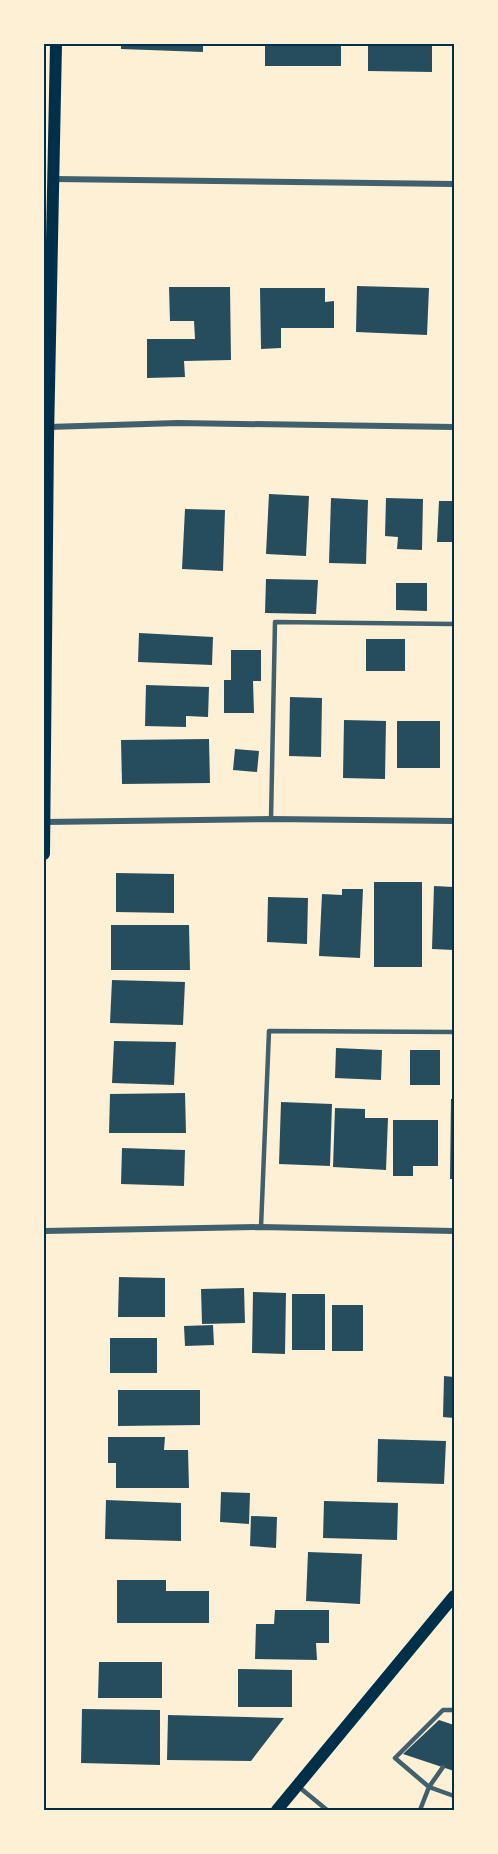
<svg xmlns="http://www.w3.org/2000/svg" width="498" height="1854" font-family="'Source Sans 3',sans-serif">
  <rect width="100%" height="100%" fill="#fdf0d5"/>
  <path fill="#264d5e" d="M121,44H203V52L121,49Z
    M265,44H341V66H265Z
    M368,44H432V72L368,71Z
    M357,286L429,288L427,335L356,332Z
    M169,287H230L231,360L184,361L185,377L147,378V339H195L194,321H170Z
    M260,288H325V302L334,301V328H281V348L261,349Z
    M269,494L309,496L306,556L266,554Z
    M331,498L368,500L366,564L329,563Z
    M386,498L423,499L422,550L397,549L398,537L385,536Z
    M439,501H454V542H437Z
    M185,509L225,510L223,571L182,569Z
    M266,579L318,580L316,614L265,613Z
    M396,583H427V611L396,610Z
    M139,633L213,637L212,665L138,662Z
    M366,639H405V671H366Z
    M231,650H261V681H253L254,713H224V680H231Z
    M146,685L209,687L208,717L186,716V727L145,726Z
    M290,697L322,698L321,757L289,756Z
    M344,720L386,721L385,779L343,778Z
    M397,721H440V768H397Z
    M209,739L210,783L122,784L121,740Z
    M235,749L259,751L257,772L233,770Z
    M116,873L174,874V913L116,912Z
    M374,882H422V967H374Z
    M434,886L454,887V950L432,949Z
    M342,889H363L360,958L319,956L322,894L342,895Z
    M268,897L308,898L307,944L267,942Z
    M111,925H189L190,970H111Z
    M112,980L185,982L183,1025L110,1023Z
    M114,1041L176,1042L174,1085L112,1083Z
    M336,1048L382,1050L381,1080L335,1078Z
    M410,1050H440V1085H410Z
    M185,1093L186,1133H109L110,1094Z
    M451,1099H454V1179H450Z
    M281,1102L332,1104L330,1166L279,1164Z
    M335,1108L365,1109V1118H388L386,1170L333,1167Z
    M393,1120H438V1166H413V1176H393Z
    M122,1148L185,1150L184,1186L121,1184Z
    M119,1277L165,1278V1317H118Z
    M244,1288L245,1323L202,1324L201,1289Z
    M253,1292L286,1293L285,1354L252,1353Z
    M292,1294H325V1350H292Z
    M332,1305H363V1351H332Z
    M213,1325L214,1345L185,1346L184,1326Z
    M110,1338H157V1373H110Z
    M444,1376L454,1377V1418L443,1417Z
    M118,1390H200V1425L118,1426Z
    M108,1437H165L164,1450H188L189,1488H116V1463H108Z
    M378,1439L446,1441L444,1484L377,1482Z
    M221,1492L250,1493L249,1524L220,1522Z
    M106,1500L181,1503V1541L105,1539Z
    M324,1501L398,1503L397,1540L323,1538Z
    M251,1516L277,1517L276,1548L250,1546Z
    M308,1552L362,1554L360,1604L306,1601Z
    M117,1580H166V1591H209V1623H117Z
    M275,1610H329V1643H316L317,1660L255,1659L256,1624H274Z
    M99,1662H162V1698H98Z
    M238,1669L292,1670V1707H238Z
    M82,1709L160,1710V1765L81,1763Z
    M168,1715L284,1718L251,1761L167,1760Z
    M439,1720L454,1725V1771L403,1754Z"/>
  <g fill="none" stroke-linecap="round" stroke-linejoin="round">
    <path stroke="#3f606c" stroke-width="4.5" d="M271,819L275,622L454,624
      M261,1227L269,1031L454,1032
      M443,1767L429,1787L454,1796
      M299,1787L327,1810
      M420,1810L429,1787L395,1758L443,1710H454"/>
    <path stroke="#3f606c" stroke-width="6" d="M54,179L454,184
      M48,427L178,423L454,427
      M44,822L271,819L454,821
      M44,1231L261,1227L454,1231"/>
    <path stroke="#003049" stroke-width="12" d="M44,854L48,438L56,44
      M277,1810L454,1596"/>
  </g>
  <rect width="498" height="1854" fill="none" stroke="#fdf0d5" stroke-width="90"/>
  <rect x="45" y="45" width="408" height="1764" fill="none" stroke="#003049" stroke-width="2"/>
</svg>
